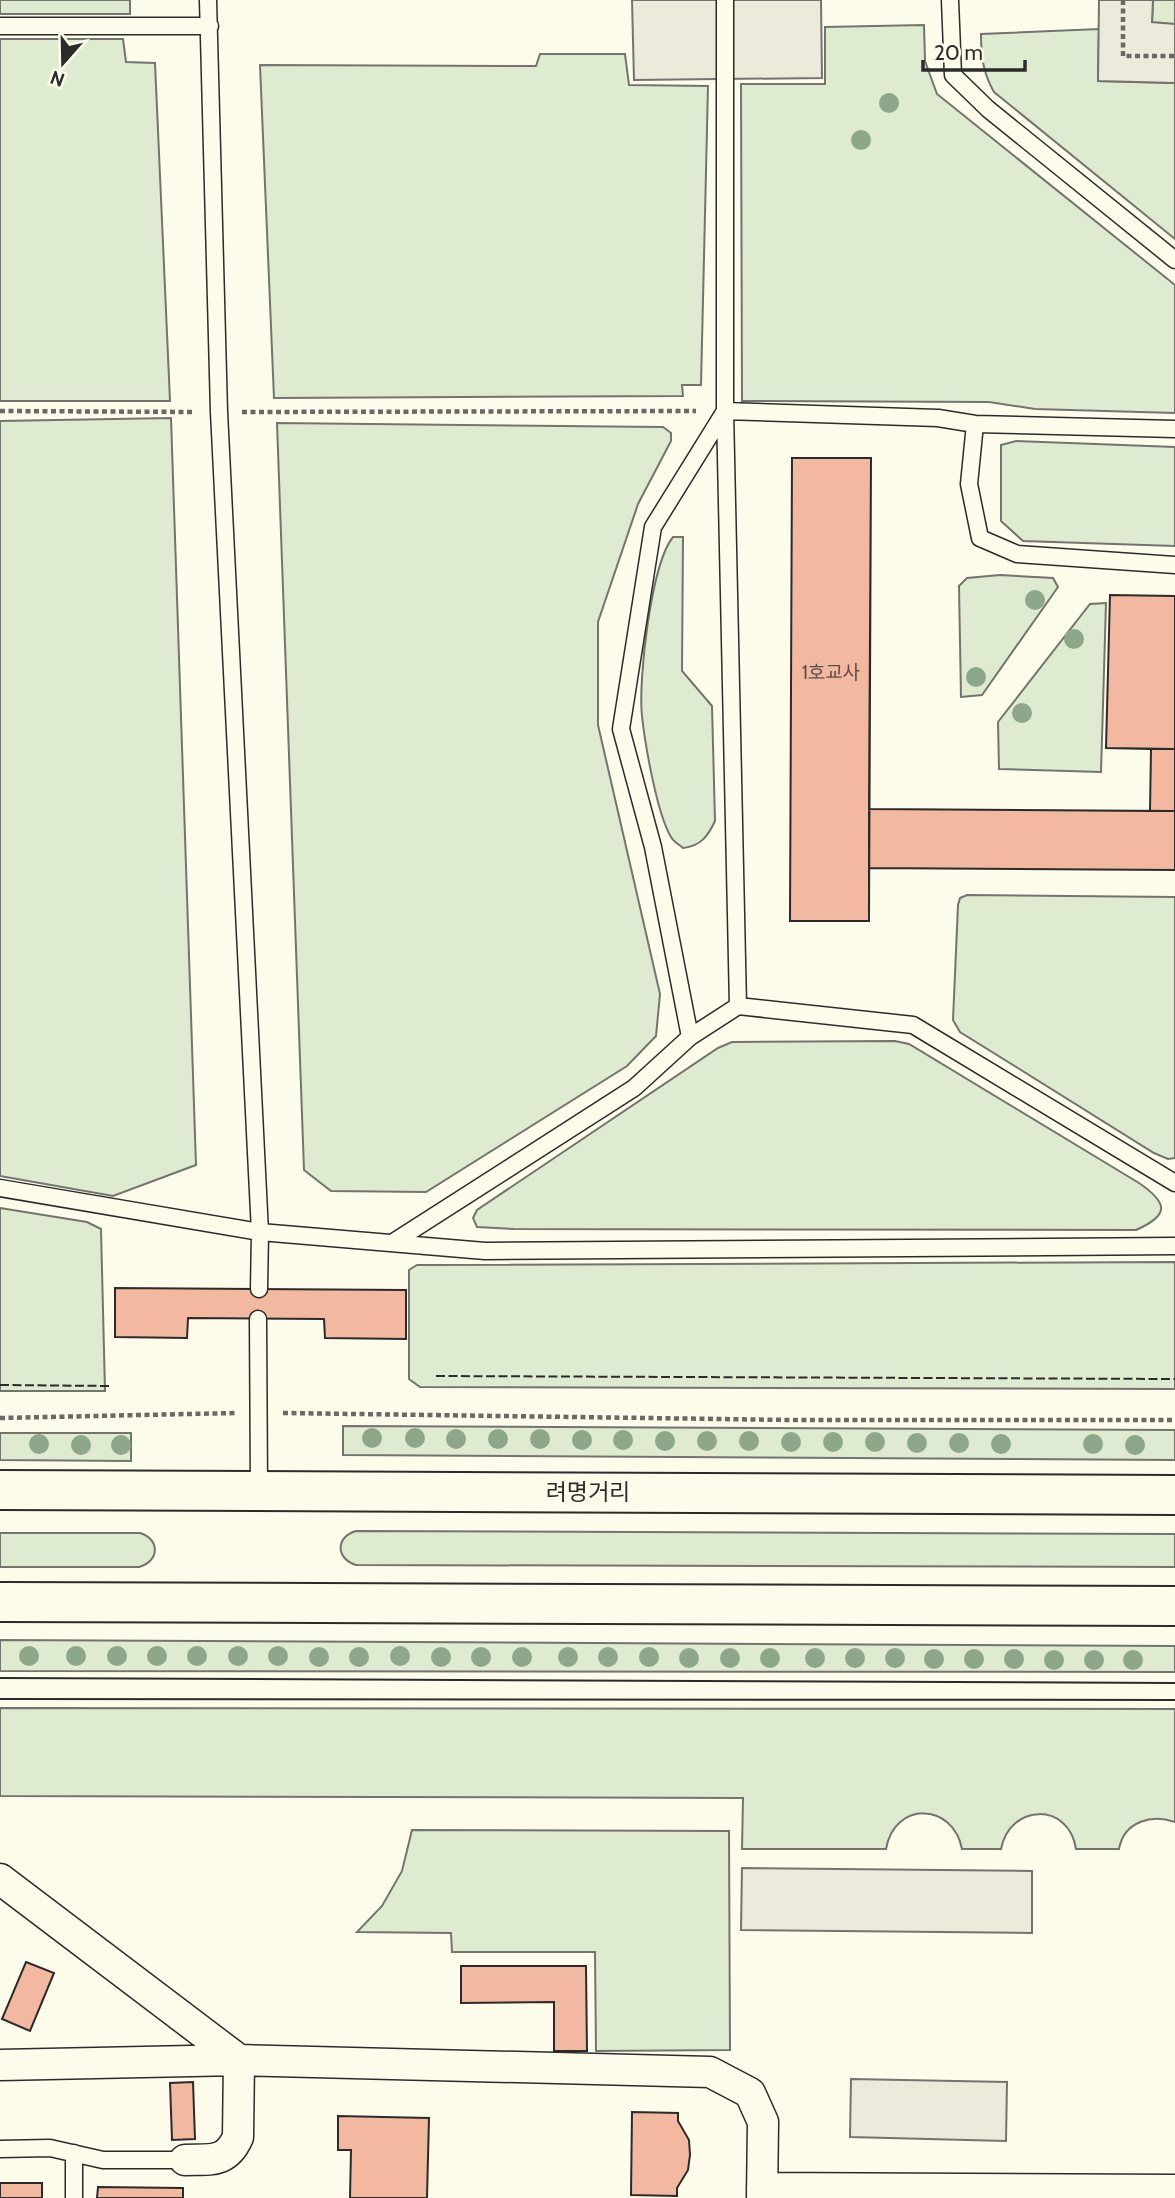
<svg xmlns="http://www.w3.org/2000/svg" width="1175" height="2198" font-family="Cabin,'Noto Sans KR',sans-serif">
  <rect width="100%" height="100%" fill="#fdfbea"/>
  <path fill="#deebd1" stroke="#74746e" stroke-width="2" d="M0,0H130V14H0Z
    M1153,0H1175V24L1152,23Z
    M924,25L925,61L937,94L1175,285V413L1035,409L989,402L742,401L741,84H825V27Z
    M1099,29L1098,81L1175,83V239L994,92C983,73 981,56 981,34Z
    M0,39H123L126,62L155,63L170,401H0Z
    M540,54H625L629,85L708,86L701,385H682L683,396L274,398L260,65L536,66Z
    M171,418L196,1165L113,1196L0,1176V421Z
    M277,423L663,427L671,433V441L638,504L598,622V725L660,994L656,1036L627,1066L426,1192L331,1191L304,1170Z
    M1016,441L1175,447V546L1023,541L1001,521V445Z
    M673,537H683L682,671L712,706L715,821C708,836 701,846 683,848C678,844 673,841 671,837C657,814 645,744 642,716C638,680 651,564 673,537Z
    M1000,575L1053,578L1058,587L982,695L961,697L959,586L967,578Z
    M1106,603L1101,772L999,769L998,722L1090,604Z
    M967,895L1175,897V1158L1168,1159L1154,1153L960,1032L953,1020L958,905L960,898Z
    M895,1041L909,1044L1139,1183C1168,1203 1170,1215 1136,1230L514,1229L477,1227L473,1218L477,1210L718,1048L732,1042Z
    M0,1208L87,1222L101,1229L105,1391H0Z
    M1175,1262V1389L420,1387L409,1379V1270L417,1265Z
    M343,1426L1175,1430V1460L343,1455Z
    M0,1433H131V1461L0,1460Z
    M356,1531L1175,1534V1567L356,1565C336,1559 335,1537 356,1531Z
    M0,1533H140C160,1539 160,1561 139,1567H0Z
    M0,1640L1175,1646V1672L0,1671Z
    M0,1708L1175,1709V1822C1152,1814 1124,1821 1119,1849H1076C1069,1802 1010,1803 1001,1849H962C953,1802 894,1801 886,1849H742L743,1798L0,1796Z
    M412,1830L729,1831L730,2050L596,2051L595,1952H452L451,1933L357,1932L382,1906L402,1871Z"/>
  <path fill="#eceadb" stroke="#74746e" stroke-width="2" d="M632,0H821L822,78L634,80Z
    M1099,0H1153L1152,22L1175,24V83L1098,81Z
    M742,1868L1032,1871V1933L741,1930Z
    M851,2079L1007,2082L1006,2141L850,2137Z"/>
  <path fill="#f2b8a0" stroke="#2b2b2b" stroke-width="2" d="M792,458H871L869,809L1150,811L1151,749L1106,748L1110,595L1175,596V870L869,868V921H790Z
    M792,458H871L869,921H790Z
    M1110,595L1175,596V749L1106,748Z
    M1151,749H1175V811H1150Z
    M869,809L1175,811V870L869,868Z
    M115,1288L406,1290V1339L325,1338L324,1319L188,1318L187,1338L115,1337Z
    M26,1962L54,1973L30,2031L2,2019Z
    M461,1966H586L587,2051H554V2002L461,2003Z
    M193,2082L195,2139L172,2140L170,2083Z
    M632,2112L678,2113V2121L689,2140L690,2155L688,2170L677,2188V2196L631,2195Z
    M338,2116L429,2118L427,2198H350L351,2150H338Z
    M0,2183H42V2198H0Z
    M98,2187L183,2188V2198H97Z"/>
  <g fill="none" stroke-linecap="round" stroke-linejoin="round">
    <g stroke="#2b2b2b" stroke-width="19">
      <path id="service" d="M208,0L219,412L260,1232L259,1289
        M950,0L953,75L988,109L1175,260
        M0,26H210
        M975,424L969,484L980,538L1017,554L1175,565
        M1175,429L975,424L938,418L725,411L738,1006L913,1025L1175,1183
        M690,1037L738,1006
        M0,1188L260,1232L485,1251L1175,1246
        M392,1243L634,1088L690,1037L653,847L621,729L653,527L725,411V0
        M258,1319L259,1491
        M0,2149L50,2148L103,2160H185
        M74,2153V2198"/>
    </g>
    <g stroke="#2b2b2b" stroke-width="33">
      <path id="minor" d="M0,1879L239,2060L238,2137C226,2164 210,2159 185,2160
        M0,2065L239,2060L710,2072L750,2093L763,2122L762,2198
        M762,2188L1175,2190"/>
    </g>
    <g stroke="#2b2b2b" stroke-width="42">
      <path id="trunk" d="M0,1490L1175,1495
        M0,1602L1175,1606"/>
    </g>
    <path stroke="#6a6964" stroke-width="4.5" stroke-dasharray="5 3.5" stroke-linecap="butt" d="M1123,0V56H1175
      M0,411L195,412
      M242,412L696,411
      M283,1413L791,1420H1175
      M0,1418L236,1413"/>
    <use href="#service" stroke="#fdfbea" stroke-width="16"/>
    <use href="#minor" stroke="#fdfbea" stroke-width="30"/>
    <use href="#trunk" stroke="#fdfbea" stroke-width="38"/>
    <path stroke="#2b2b2b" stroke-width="2" d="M0,1678L1175,1683
      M0,1699L1175,1700"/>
    <path stroke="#2b2b2b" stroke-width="2" stroke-dasharray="9 3.5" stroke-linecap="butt" d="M436,1376L1175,1379
      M0,1385L111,1386"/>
  </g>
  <g fill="#8ea78a">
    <circle cx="889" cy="103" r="10"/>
    <circle cx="861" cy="140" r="10"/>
    <circle cx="1035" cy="600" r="10"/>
    <circle cx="1074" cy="639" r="10"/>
    <circle cx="976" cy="677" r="10"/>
    <circle cx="1022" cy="713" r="10"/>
    <circle cx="372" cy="1438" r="10"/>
    <circle cx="415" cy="1438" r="10"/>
    <circle cx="456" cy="1439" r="10"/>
    <circle cx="498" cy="1439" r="10"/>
    <circle cx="540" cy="1439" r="10"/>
    <circle cx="582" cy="1440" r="10"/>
    <circle cx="623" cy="1440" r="10"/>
    <circle cx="665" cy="1441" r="10"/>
    <circle cx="707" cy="1441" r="10"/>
    <circle cx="749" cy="1441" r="10"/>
    <circle cx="791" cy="1442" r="10"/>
    <circle cx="833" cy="1442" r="10"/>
    <circle cx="875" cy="1442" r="10"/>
    <circle cx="917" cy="1443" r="10"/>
    <circle cx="959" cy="1443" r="10"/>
    <circle cx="39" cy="1444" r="10"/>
    <circle cx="1001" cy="1444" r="10"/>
    <circle cx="1093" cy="1444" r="10"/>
    <circle cx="81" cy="1445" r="10"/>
    <circle cx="121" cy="1445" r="10"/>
    <circle cx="1135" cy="1445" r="10"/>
    <circle cx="29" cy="1656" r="10"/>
    <circle cx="76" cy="1656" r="10"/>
    <circle cx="117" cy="1656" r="10"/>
    <circle cx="157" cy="1656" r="10"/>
    <circle cx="197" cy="1656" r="10"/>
    <circle cx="238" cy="1656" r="10"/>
    <circle cx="278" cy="1656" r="10"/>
    <circle cx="400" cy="1656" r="10"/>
    <circle cx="319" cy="1657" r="10"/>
    <circle cx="359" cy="1657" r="10"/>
    <circle cx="441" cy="1657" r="10"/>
    <circle cx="481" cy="1657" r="10"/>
    <circle cx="522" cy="1657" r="10"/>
    <circle cx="568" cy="1657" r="10"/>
    <circle cx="608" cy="1657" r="10"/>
    <circle cx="649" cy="1657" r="10"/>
    <circle cx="689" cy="1658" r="10"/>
    <circle cx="730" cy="1658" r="10"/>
    <circle cx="770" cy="1658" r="10"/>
    <circle cx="815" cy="1658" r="10"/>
    <circle cx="855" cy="1658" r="10"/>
    <circle cx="895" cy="1658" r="10"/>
    <circle cx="934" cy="1659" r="10"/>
    <circle cx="974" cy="1659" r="10"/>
    <circle cx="1014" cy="1659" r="10"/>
    <circle cx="1054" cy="1660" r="10"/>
    <circle cx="1094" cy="1660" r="10"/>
    <circle cx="1133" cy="1660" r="10"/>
  </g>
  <g text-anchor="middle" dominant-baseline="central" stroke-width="5" stroke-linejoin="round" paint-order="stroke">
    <g font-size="19" fill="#5d4e48">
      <text x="831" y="672">1호교사</text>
    </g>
    <g font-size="23" fill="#2b2b2b" stroke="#fdfbea">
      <text x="588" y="1492">려명거리</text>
    </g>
  </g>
  <g transform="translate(63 63) rotate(200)" stroke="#fdfbea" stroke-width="5" paint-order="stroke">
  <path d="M0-5L12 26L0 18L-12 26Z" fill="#2b2b2b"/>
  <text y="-10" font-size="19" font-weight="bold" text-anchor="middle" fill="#2b2b2b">N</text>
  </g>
  <path d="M923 60v10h102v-10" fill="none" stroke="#2b2b2b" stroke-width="3.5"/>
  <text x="934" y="60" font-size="21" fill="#2b2b2b" stroke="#fdfbea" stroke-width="5" paint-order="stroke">20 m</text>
</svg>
